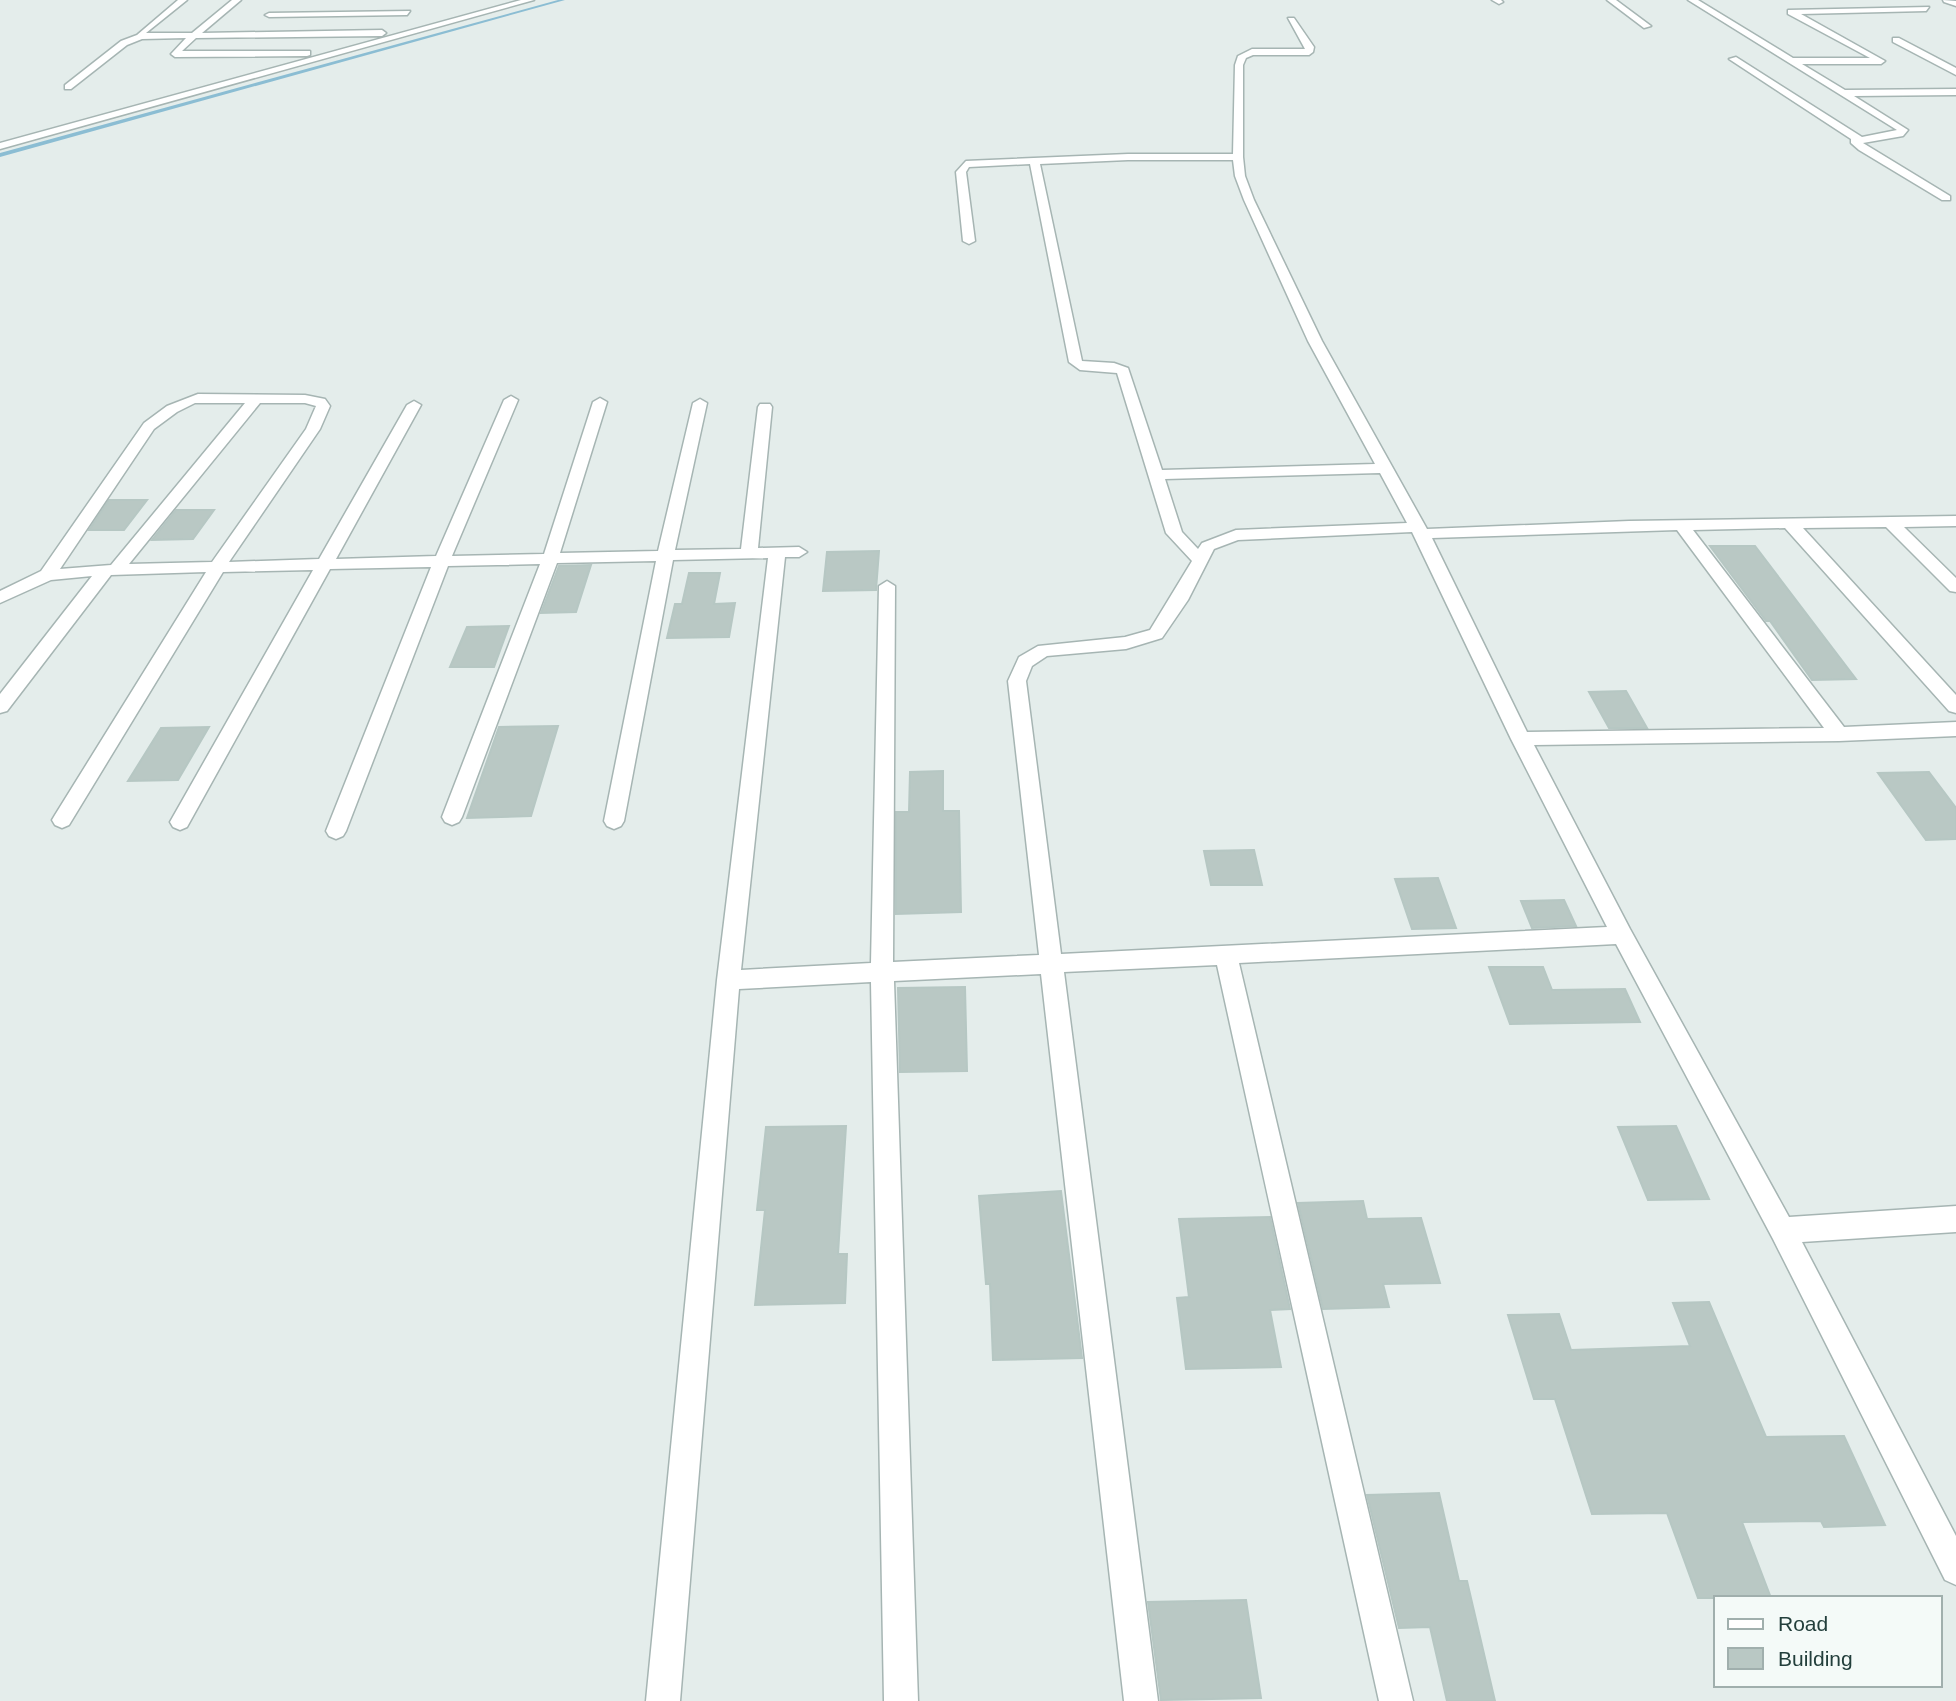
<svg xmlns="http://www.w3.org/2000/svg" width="1956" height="1701" font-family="Helvetica,sans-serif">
  <rect width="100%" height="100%" fill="#e4edeb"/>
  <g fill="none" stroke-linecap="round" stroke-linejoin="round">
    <path fill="#8bbdd3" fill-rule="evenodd" d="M558,0H565L0,157V153Z"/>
  </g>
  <path fill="#b9c8c4" stroke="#b6c7c3" stroke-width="2" d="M109,500H147L124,530H89Z
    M176,510H214L193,539L152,540Z
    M1710,546H1755L1856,679L1812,680L1770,621H1766Z
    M879,551L876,590L823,591L827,552Z
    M591,565L576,612L541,613L559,566Z
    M689,573H720L714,604L735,603L729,637L667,638L675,604H682Z
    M509,626L494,667H450L467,627Z
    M1626,691L1647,728H1609L1589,692Z
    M558,726L531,816L467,818L499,727Z
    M209,727L178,780L128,781L161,728Z
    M943,771V811H959L961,912L896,914V812H909L910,772Z
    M1929,772L1956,808V839L1926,840L1878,773Z
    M1254,850L1262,885H1211L1204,851Z
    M1438,878L1456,928L1412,929L1395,879Z
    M1564,900L1576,926L1532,928L1521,901Z
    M1489,967H1543L1552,990L1625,989L1640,1022L1510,1024Z
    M965,987L967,1071L900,1072L898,988Z
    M846,1126L838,1254H847L845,1303L755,1305L765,1210H757L766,1127Z
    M1676,1126L1709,1199L1648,1200L1618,1127Z
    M1061,1191L1082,1358L993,1360L990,1284H986L979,1196Z
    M1363,1201L1367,1219L1421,1218L1440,1283L1383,1284L1389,1307L1323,1309L1298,1203Z
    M1270,1217L1290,1309L1270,1310L1281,1367L1186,1369L1177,1298L1189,1297L1179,1219Z
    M1709,1302L1766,1437L1844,1436L1885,1525L1824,1527L1821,1521L1742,1522L1771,1598H1698L1667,1513L1592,1514L1555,1399H1534L1508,1315L1559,1314L1571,1350L1690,1346L1673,1303Z
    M1439,1493L1459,1581H1467L1495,1701H1447L1430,1627L1399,1628L1367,1495Z
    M1246,1600L1261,1698L1161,1700L1148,1602Z"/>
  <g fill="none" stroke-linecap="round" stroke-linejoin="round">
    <g stroke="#a6b5b3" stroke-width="3">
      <path id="street" d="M178,0H187L146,33H192L232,0H241L202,33L382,30L386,33L382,36L196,38L182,51H310V55L307,56L175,57L171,54L186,38L142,39L127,45L71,89H65V85L121,41L137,35Z
        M521,0H534L0,149V143Z
        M1492,0H1501L1503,2L1499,4Z
        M1607,0H1616L1651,26L1644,28Z
        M1688,0H1698L1793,58H1870L1788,14V10L1929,7L1926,11L1801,14L1885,61L1881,64H1802L1845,90L1956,89V95L1854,96L1908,130L1903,136L1863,143L1950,196V200H1942L1859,150L1851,143V139L1729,59L1736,57L1862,137L1897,130Z
        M1943,0L1956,1V6L1944,2Z
        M410,11L407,15L269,17L265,15L269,13Z
        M1288,18H1294L1314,47L1313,52L1309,55H1253L1246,58L1243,65V157L1245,176L1254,200L1322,341L1427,529L1629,521L1956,516V526L1904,527L1956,578V592L1950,591L1886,527L1803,528L1956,695V713L1949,711L1785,528L1693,530L1844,727L1956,722V736L1839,741L1534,745L1630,929L1789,1217L1956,1206V1232L1802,1242L1956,1536V1585L1945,1580L1773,1239L1616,944L1239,963L1413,1701H1379L1217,965L1064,972L1158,1701H1124L1041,974L894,981L918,1701H884L871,982L739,989L680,1701H646L717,980L768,558L673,560L624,821L621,826L614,829L607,826L604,821L656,561L557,563L462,817L459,822L452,825L445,822L442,817L540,564L448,566L346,831L343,836L336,839L329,836L326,831L431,567L330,569L187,827L180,830L173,827L170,822L313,570L223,572L69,825L62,828L55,825L52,820L55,815L206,572L111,575L7,711L0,713V694L92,576L51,580L0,603V591L41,571L144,423L167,406L198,394L305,395L325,399L330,406L320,429L229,562L319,559L407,405L414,401L421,405L336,559L436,556L504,400L511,396L518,400L452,556L544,554L593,402L600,398L607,402L560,553L658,551L693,403L700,399L707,403L675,550L741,549L758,407L760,404H770L772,407L758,548L799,547L807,552L799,557H785L741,970L871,963L879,586L887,581L895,586L893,962L1039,955L1008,681L1019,657L1038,646L1125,637L1150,630L1192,561L1166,533L1117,373L1080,370L1069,362L1030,164L969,167L966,172L975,241L969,244L963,241L956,172L966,161L1128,154H1233L1235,65L1238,56L1252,49H1305ZM1128,160H1233L1235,176L1244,200L1308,341L1375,464L1162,470L1128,368L1114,363L1082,361L1040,164ZM195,403H245L111,565L60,569L154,429L177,412ZM260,403H305L316,406L306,429L212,562L129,564ZM1380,473L1407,523L1236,530L1202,543L1198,549L1182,532L1165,479ZM1677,530L1824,728L1527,732L1432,538ZM1412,532L1511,739L1607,927L1061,954L1026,681L1032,666L1047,656L1126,649L1162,638L1188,600L1214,549L1238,540Z
        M1893,38H1899L1956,68V75L1893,42Z"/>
    </g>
    <use href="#street" fill="#fff" fill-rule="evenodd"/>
  </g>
  <rect x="1714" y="1596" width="228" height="91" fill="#f4faf8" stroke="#a0afad" stroke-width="2"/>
  <rect x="1728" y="1619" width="35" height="10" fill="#ffffff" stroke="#a0afad" stroke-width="2"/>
  <text x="1778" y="1631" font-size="21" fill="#233f3c">Road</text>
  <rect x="1728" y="1648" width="35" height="21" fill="#b9c8c4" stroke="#a0afad" stroke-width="2"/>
  <text x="1778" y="1666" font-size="21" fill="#233f3c">Building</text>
</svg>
